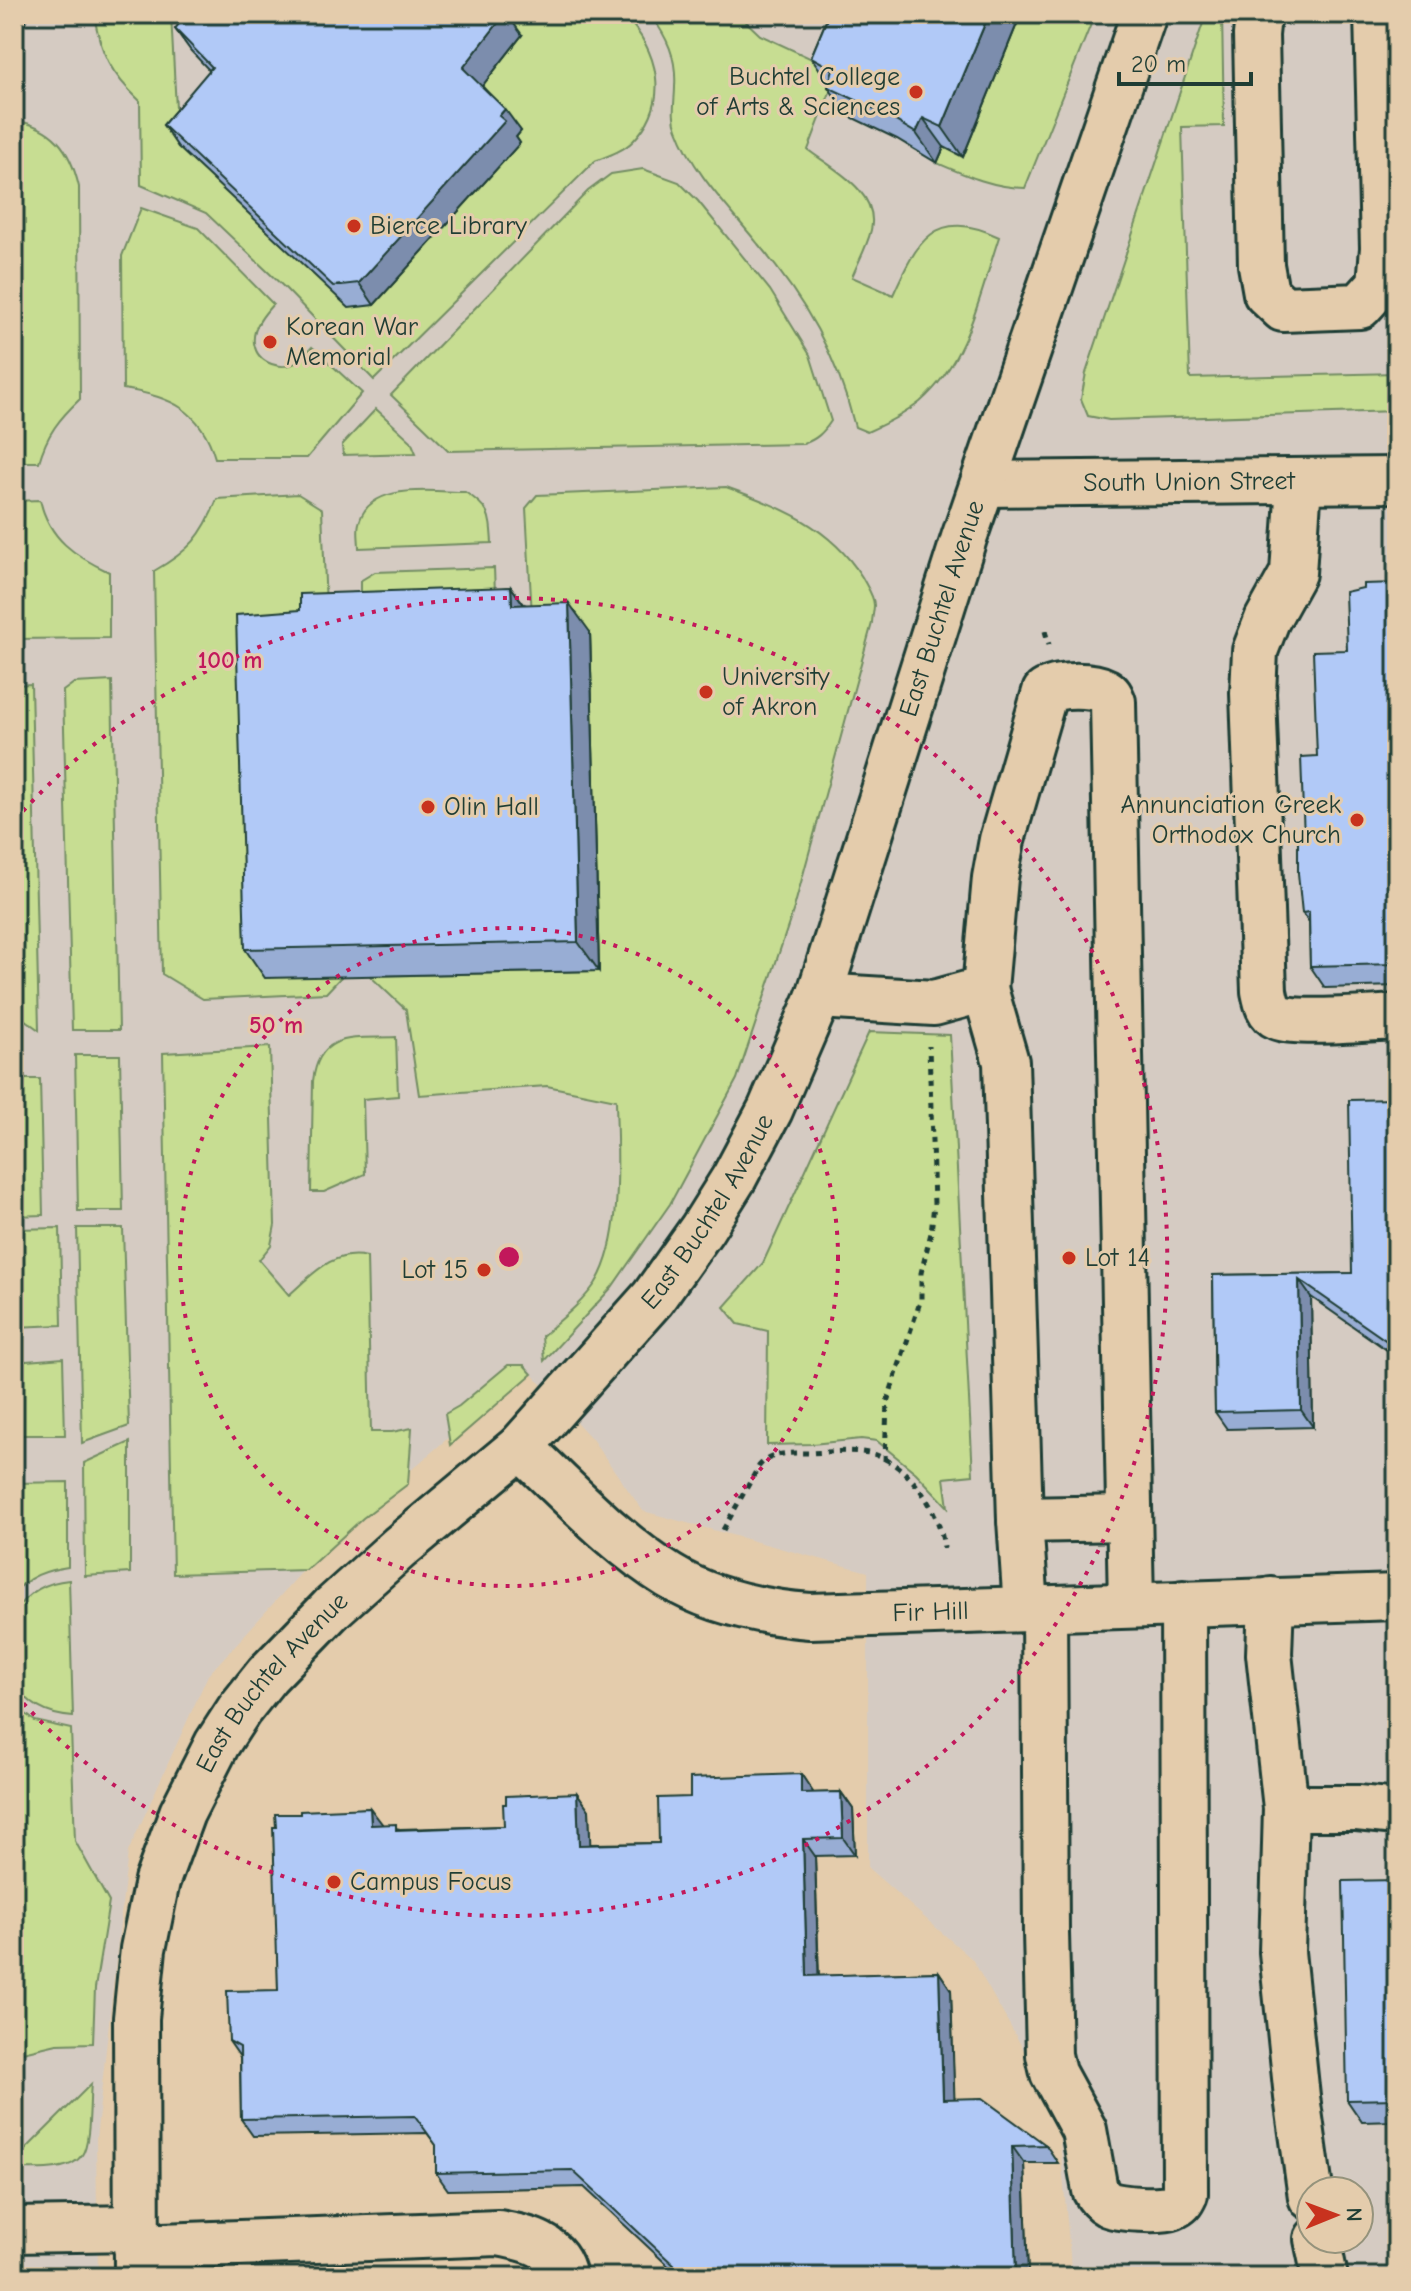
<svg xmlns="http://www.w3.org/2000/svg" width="1411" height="2291" font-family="'Comic Neue',sans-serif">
  <rect width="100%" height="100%" fill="#e4ccac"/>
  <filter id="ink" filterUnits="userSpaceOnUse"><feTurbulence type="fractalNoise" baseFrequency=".0125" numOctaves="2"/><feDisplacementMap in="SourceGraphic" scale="16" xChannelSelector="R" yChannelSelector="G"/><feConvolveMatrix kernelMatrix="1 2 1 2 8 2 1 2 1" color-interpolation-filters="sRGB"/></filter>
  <g filter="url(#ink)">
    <path fill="#d5cbc2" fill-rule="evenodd" d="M14,14H1397V2277H1072L1057,2108L972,1959L868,1868V1572L643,1511L592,1439L527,1369L332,1539L208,1675L128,1852L96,2139L98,2277H14ZM1311,2191H1359V2239H1311Z"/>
    <path fill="#c7dd92" stroke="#738d63" stroke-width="2" d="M94,14H171L178,147L515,138L520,131L479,90L522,35L502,14H623C658,50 672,101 633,141C623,151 608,156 595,161L374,380L286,289L206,213L141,185L140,101C111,74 100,53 94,14Z
      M650,14H738L760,35L838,71L808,150C833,169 880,192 871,230C867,247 858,262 852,277L893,295C917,241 935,207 999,237C980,294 968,361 920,402C905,414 885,424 867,432L855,427C837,355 805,300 758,244C730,209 693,173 677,129C671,116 675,101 675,87C677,57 667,37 650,14Z
      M1021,14H1095L1025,188C994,188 965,175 937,163L944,147L963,156Z
      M1206,14H1222L1224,126L1182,127L1190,378L1397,373V411L1109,420L1088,416L1081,399L1086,373Z
      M14,120C53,127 70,148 79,187L80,399C59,419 47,434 39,462H14Z
      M643,169L679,182L698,201L770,290L810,355L831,421C823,433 817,439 803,444L449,451L391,395L588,191L611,174Z
      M141,208L198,228L273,304C264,314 252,328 254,343C257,364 283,372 299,361C304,358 308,351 312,347L362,393L307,458H215C201,409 169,396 123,389L122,256Z
      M376,409L411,441L416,453L343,455L342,445Z
      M726,487C780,506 831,527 862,577C866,585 874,596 874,605C874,611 872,618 872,623L794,908L737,1079L670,1204L612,1287L544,1361L542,1336C560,1320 581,1304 595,1284C624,1239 617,1152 616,1100L547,1086L419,1095L406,1010L370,976L599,971L590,633L533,634L526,508L537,495Z
      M465,492C490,508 490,514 492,543L359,548C359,540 357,530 359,523C370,481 432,492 465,492Z
      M298,494L322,509L341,977L326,993L203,999L162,974L154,571C189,551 203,536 217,499Z
      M40,500C49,539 75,556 109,572V638L14,639V501Z
      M494,568L496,618L360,622V581L375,572Z
      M112,681L119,1030H72L63,691L74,683Z
      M31,684L39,1030L14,1012V685Z
      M869,1032L950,1035L973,1475L944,1478L948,1507L916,1473L877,1441L861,1439L812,1444L767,1445L768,1331L738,1324L724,1307L763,1263Z
      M396,1037L398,1096L363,1099L365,1174L324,1192H311L313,1081C319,1030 356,1039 396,1037Z
      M270,1047L275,1225L271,1245L259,1260L289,1295C312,1275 333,1249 367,1257L371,1432H392L412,1428L408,1484L363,1518L306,1570L173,1574L163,1053Z
      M75,1055H120L123,1211H78Z
      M14,1079H40L43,1215L14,1216Z
      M60,1228L62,1325L14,1327V1229Z
      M77,1228H123L129,1426L82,1443Z
      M63,1358L65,1435H14V1362Z
      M508,1365H524L532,1374L450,1445L445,1414L459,1406Z
      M130,1442V1573L85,1576L84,1463Z
      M68,1482V1567C47,1570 27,1576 14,1594V1483Z
      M69,1580L73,1717C46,1715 28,1705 14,1682V1612C27,1593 46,1582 69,1580Z
      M14,1705L35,1721L71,1729L75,1841L109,1902L95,1988L93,2043L57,2044L14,2054Z
      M91,2084C89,2100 91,2142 82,2155C70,2173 33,2169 14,2169V2161Z"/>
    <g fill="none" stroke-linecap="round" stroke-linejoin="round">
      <g stroke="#1f3d34" stroke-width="50">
        <g id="minor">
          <path d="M1261,14L1258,16L1256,35L1261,265L1266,293L1283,309L1360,306L1380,284L1383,248L1377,14"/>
          <path d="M1299,483L1293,573L1267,620L1255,651L1253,693L1264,991C1266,1001 1268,1013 1278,1017C1297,1025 1373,1018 1397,1017"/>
          <path id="s1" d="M983,484L1397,480"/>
          <path d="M985,989L1006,1062L1020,1520L1026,1608"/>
          <path d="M819,996L934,1003L985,989L995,878L1002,840L1045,692C1057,684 1092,684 1105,691C1110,694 1111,697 1113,702L1131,1605"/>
          <path id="s2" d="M520,1447C567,1490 615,1543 669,1576C711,1602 761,1612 810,1616L1397,1597"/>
          <path d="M1020,1520L1129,1518"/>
          <path d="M1271,1600L1269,1654L1286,1808L1282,1952L1297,2097L1311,2197"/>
          <path d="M1044,1608L1046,1933L1049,2055L1053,2073L1084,2130L1095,2190C1098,2196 1101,2200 1108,2204C1118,2209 1162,2211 1172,2207C1180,2204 1182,2201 1185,2194L1183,1603"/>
          <path d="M1286,1808H1357L1397,1812"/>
          <path d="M14,2230L136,2228"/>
          <path d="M1317,2239L1325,2277"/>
          <path d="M136,2247L498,2233C527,2238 558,2244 564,2277"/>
        </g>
      </g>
      <g stroke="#1f3d34" stroke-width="50">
        <g id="major">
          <path id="s3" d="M137,2277L136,2018L143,1949L157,1881L182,1813L217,1744L239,1710L267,1675L332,1608L400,1547L520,1447L653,1298L702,1229L734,1178L770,1110L819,996L964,538L1144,14"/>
        </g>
      </g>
      <path stroke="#1f3d34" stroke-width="5" stroke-dasharray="6 6" stroke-linecap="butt" d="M1045,631L1049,645
        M14,663H17
        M885,1461L887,1402L921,1299V1273L931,1233L934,1204L929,1046
        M723,1530L759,1466C772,1451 792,1453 811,1453C831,1452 853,1449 873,1454C911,1466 940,1511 944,1548"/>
      <use href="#minor" stroke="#e4ccac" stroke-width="44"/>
      <use href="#major" stroke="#e4ccac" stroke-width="44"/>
    </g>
    <path fill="#98add4" stroke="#1f3d34" stroke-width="2" d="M829,14H1021L963,157L944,147L937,163L897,139L849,116L828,87L829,83L811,57Z
      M179,24L522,35L482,86L521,131L516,137L520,143L374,305L349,308L178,147L163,125L210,71L191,51L175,29Z
      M1397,583V986L1325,988L1310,966L1309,922L1302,913L1304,839L1317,756L1347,650Z
      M511,587L524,604L590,632L599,971L265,978L245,949L300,610Z
      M1397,1099V1357L1311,1297L1313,1427L1227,1429L1215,1412L1213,1275L1352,1273Z
      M801,1774L813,1793L841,1792L853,1809L855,1855L815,1856L819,1976L939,1972L951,1990L954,2098L1046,2145L1058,2163H1024L1028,2277H678V2275L584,2187L448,2190L436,2173V2145L427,2133L253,2136L241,2119L240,2057L229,2041L278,1990L276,1827L300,1814L370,1808L382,1825L400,1829L504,1826L577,1793L589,1810L590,1844L659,1843L690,1797Z
      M1397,1880V2121L1362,2122L1347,2100Z"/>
    <path fill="#7c8dad" stroke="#1f3d34" stroke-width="2" d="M14,14H29L14,47Z
      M505,14H507L522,35L479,90L463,68Z
      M989,14H1021L963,157L942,127Z
      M505,109L521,131L516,137L520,143L374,305L359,283Z
      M923,118L944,147L937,163L916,133Z
      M511,587L532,616L512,605Z
      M569,603L590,632L599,971L578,942Z
      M1299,1280L1311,1297L1313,1427L1301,1410Z
      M801,1774L813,1792V1810L801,1793Z
      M841,1792L853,1809L855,1855L843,1838Z
      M577,1793L589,1810L591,1862L579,1845Z
      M370,1808L383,1825H371Z
      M803,1839L815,1856L819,1994L807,1976Z
      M939,1972L951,1990L955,2116L943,2099Z
      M1012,2146L1024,2163L1028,2277H1016Z"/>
    <path fill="#b1c9f7" stroke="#1f3d34" stroke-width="2" d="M176,14H505L463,68L505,109L499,116L505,121L359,283L333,286L163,125L212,67L175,29L179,24L174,16Z
      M829,14H989L942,127L923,118L916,133L877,110L828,87L833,69L811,57Z
      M1397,583V964L1310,966L1309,912L1302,913L1298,873V841L1304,839L1301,757L1317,756L1313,651L1347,650L1345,592L1363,588V584Z
      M511,587L512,605L569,603L578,942L245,949L236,615L300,610V594Z
      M1397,1099V1227H1396L1397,1228V1348L1299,1280L1301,1410L1215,1412L1213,1275L1352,1273L1349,1100Z
      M801,1774V1793L841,1792L843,1838L803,1839L807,1976L939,1972L943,2099L982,2098L1046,2145L1012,2146L1016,2277H678V2269L572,2170L436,2173V2145L415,2116L241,2119L240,2047L229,2041L227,1991L278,1990L273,1827H276L275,1814H300V1811L370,1808L371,1825L396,1824V1830L504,1826L503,1804H506V1796L577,1793L579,1845L659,1843L658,1798L690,1797V1778Z
      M1397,1880V2099L1347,2100L1343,1881Z"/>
  </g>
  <g fill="none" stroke="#c2185b" stroke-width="4" stroke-dasharray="4 8">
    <circle cx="509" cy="1257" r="329"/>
    <path d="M15 820A659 659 0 1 1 15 1694"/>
  </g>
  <g fill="#c8321e" stroke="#e4ccac" stroke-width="3">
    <circle cx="916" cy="92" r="8"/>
    <circle cx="354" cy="226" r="8"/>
    <circle cx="270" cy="342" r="8"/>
    <circle cx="706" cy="692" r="8"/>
    <circle cx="428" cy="807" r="8"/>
    <circle cx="1357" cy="820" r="8"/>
    <circle cx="1069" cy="1258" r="8"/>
    <circle cx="484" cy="1270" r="8"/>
    <circle cx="334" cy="1882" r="8"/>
  </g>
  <g text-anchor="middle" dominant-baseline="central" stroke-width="6" stroke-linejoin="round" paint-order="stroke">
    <g font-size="26" fill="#1f3d34" stroke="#e4ccac" text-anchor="start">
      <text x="900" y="77" text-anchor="end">Buchtel College<tspan x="900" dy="30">of Arts &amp; Sciences</tspan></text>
      <text x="370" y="226">Bierce Library</text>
      <text x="286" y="327">Korean War<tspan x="286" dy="30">Memorial</tspan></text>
      <text x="722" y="677">University<tspan x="722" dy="30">of Akron</tspan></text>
      <text x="1341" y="805" text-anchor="end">Annunciation Greek<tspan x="1341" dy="30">Orthodox Church</tspan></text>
      <text x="444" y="807">Olin Hall</text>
      <text x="1085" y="1258">Lot 14</text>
      <text x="468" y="1270" text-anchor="end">Lot 15</text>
      <text x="350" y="1882">Campus Focus</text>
    </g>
    <g font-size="26" fill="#1f3d34" stroke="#e4ccac">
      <text stroke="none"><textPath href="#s1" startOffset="206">South Union Street</textPath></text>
      <text stroke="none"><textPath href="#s3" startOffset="1926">East Buchtel Avenue</textPath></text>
      <text stroke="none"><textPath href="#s3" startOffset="1276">East Buchtel Avenue</textPath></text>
      <text stroke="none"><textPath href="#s2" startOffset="466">Fir Hill</textPath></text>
      <text stroke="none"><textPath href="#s3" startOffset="630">East Buchtel Avenue</textPath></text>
    </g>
  </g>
  <circle cx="509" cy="1257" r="12" fill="#c2185b" stroke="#e4ccac" stroke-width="4"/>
  <g font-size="24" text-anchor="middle" font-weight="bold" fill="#c2185b" stroke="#e4ccac" stroke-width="6" stroke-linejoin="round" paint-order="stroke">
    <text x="230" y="668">100 m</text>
    <text x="276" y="1033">50 m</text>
  </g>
  <rect width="1411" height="2291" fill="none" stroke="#e4ccac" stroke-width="48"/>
  <rect x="24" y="24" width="1363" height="2243" fill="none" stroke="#1f3d34" stroke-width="3" filter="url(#ink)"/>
  <g transform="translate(1335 2215) rotate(89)"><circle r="38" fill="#e4ccac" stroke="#95937c" stroke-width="2"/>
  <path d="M0-6L14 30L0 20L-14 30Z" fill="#c8321e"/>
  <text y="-12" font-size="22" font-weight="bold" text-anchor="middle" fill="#1f3d34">N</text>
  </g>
  <path d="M1119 72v12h132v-12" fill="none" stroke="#1f3d34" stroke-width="4"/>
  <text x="1131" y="72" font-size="24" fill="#1f3d34" stroke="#e4ccac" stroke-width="6" paint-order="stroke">20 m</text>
</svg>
